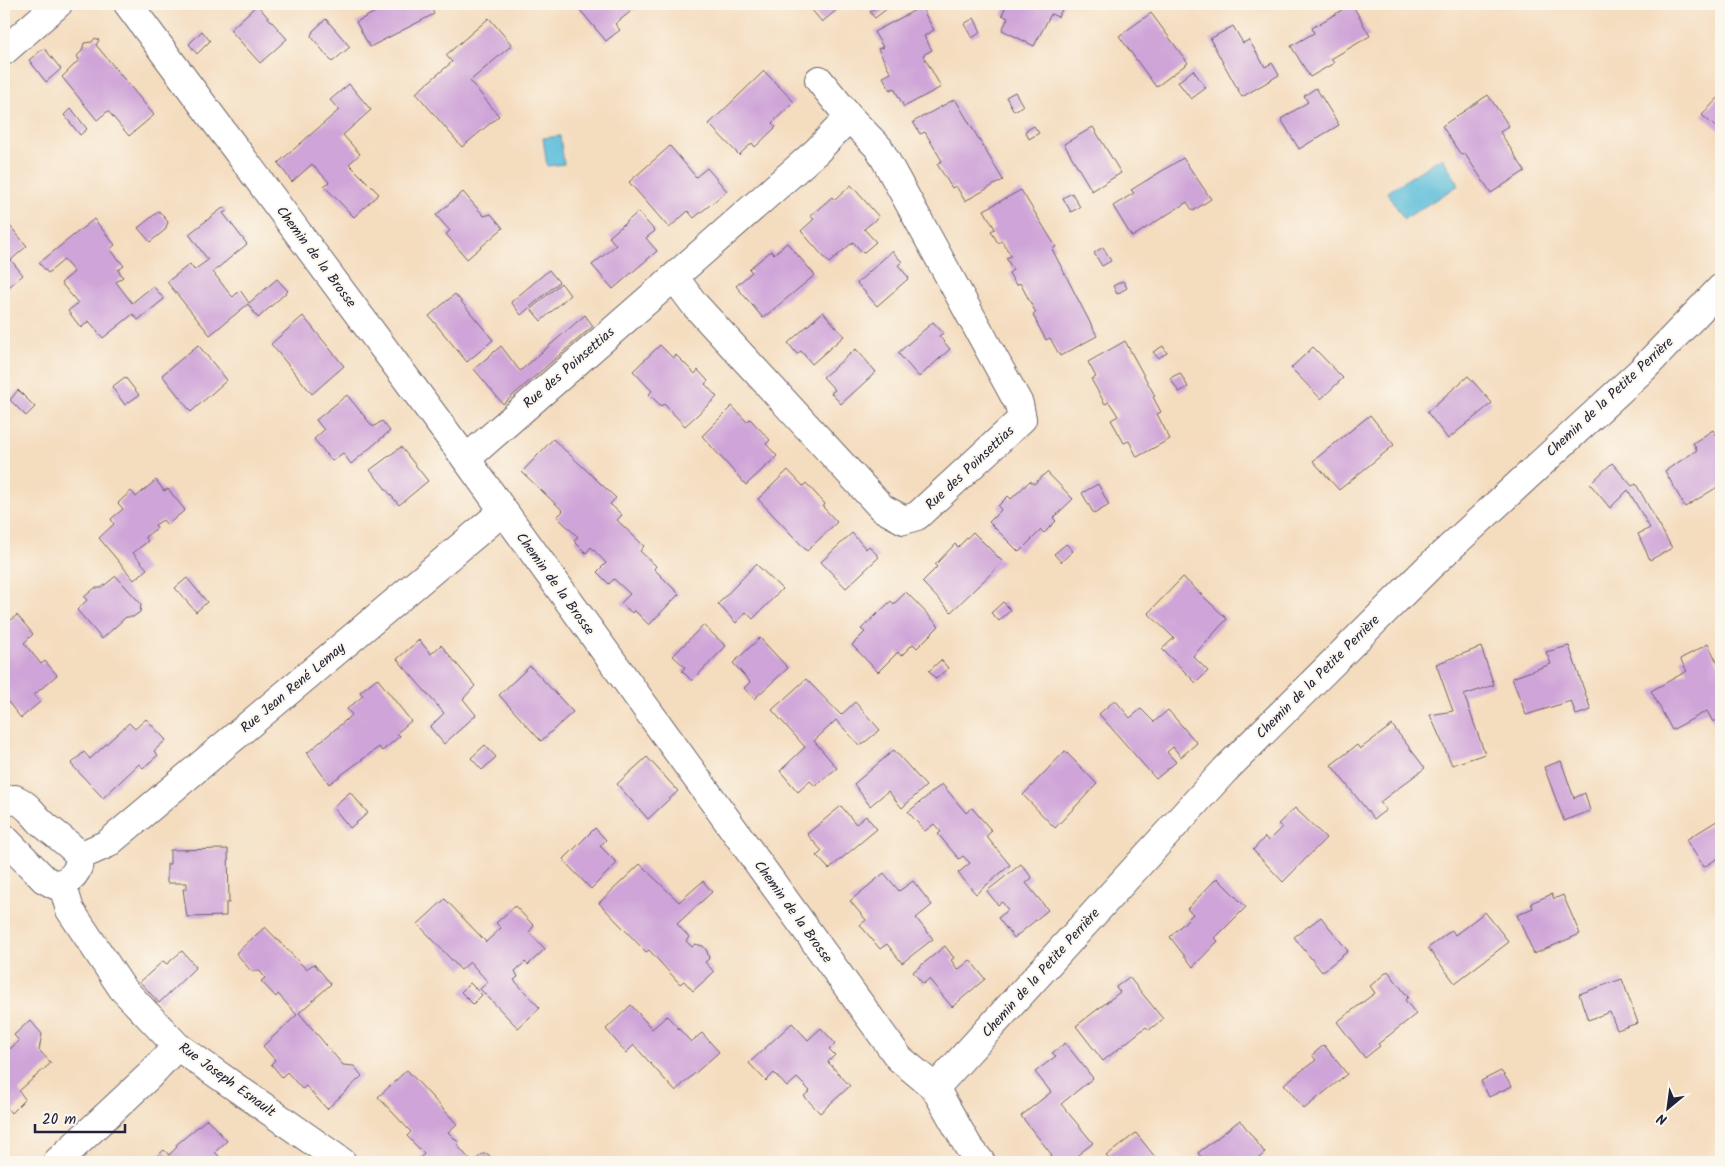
<svg xmlns="http://www.w3.org/2000/svg" width="1725" height="1166" font-family="Kalam,sans-serif">
  <rect width="100%" height="100%" fill="#fbf7ec"/>
  <filter id="ink" filterUnits="userSpaceOnUse"><feTurbulence type="fractalNoise" baseFrequency=".02" numOctaves="2"/><feDisplacementMap in="SourceGraphic" scale="10" xChannelSelector="R" yChannelSelector="G"/><feConvolveMatrix kernelMatrix="1 2 1 2 8 2 1 2 1" color-interpolation-filters="sRGB"/></filter>
  <filter id="wash" filterUnits="userSpaceOnUse"><feTurbulence type="fractalNoise" baseFrequency=".0096" numOctaves="4" result="noise"/><feDisplacementMap in="SourceGraphic" scale="20" xChannelSelector="R" yChannelSelector="G"/><feGaussianBlur stdDeviation="1.12" result="paint"/><feColorMatrix in="noise" values="0 0 0 0 0 0 0 0 0 0 0 0 0 0 0 0 0 1.4 0 .05"/><feComposite in="paint" operator="in"/></filter>
  <g filter="url(#wash)">
    <rect width="100%" height="100%" fill="#f4dcbe"/>
    <path fill="#5dbedb" stroke="#40708b" d="M560,136L564,164L547,166L543,138Z
      M1442,157L1459,185L1404,219L1387,192Z"/>
    <g id="blocks">
      <path fill="#cfa4d8" d="M379,4H429L434,14L370,47L356,22L381,9Z
        M575,4H635V8L615,24L620,30L606,41Z
        M807,4H851L847,7L844,4L822,22Z
        M880,4H893L875,18L870,12Z
        M1007,4H1065L1058,17L1051,14L1034,46L1002,30L1008,18L1002,15Z
        M1352,4L1370,36L1331,59L1334,63L1310,77L1291,46L1314,33L1312,28Z
        M257,5L287,39L260,63L230,30Z
        M921,7L934,30L924,36L932,50L923,55L941,87L904,107L894,88L890,90L883,77L891,73L878,49L883,47L874,32Z
        M1151,13L1188,63L1156,87L1119,36Z
        M489,18L512,45L470,81L499,116L462,147L416,93L452,62L446,55Z
        M974,18L981,32L972,38L964,24Z
        M326,19L350,47L332,62L311,36L313,31Z
        M1233,26L1243,43L1249,40L1265,67L1272,63L1279,75L1242,97L1210,39Z
        M202,31L210,41L197,54L189,44Z
        M95,38L99,40L96,45L154,115L129,136L108,111L97,120L62,77L79,60L77,56L82,51L84,43L92,42Z
        M44,48L61,69L46,82L29,60Z
        M1193,70L1206,88L1191,99L1178,82Z
        M764,71L794,102L772,123L776,127L755,147L752,143L739,155L709,124Z
        M349,84L371,110L343,135L360,154L349,164L379,194L354,217L324,186L329,182L312,164L292,182L278,163L339,110L330,100Z
        M1316,88L1339,125L1299,149L1281,119L1308,102L1304,96Z
        M1015,92L1023,106L1014,111L1006,97Z
        M1488,95L1509,126L1500,132L1525,171L1491,193L1465,154L1461,155L1442,126Z
        M1721,95V132L1702,115Z
        M955,99L1003,180L965,201L956,186L952,188L937,164L942,161L925,132L920,134L913,122Z
        M71,108L87,129L80,135L64,115Z
        M1034,126L1039,133L1029,139L1025,131Z
        M1093,127L1121,173L1092,191L1064,144Z
        M670,146L696,177L707,168L727,191L694,218L688,211L669,228L629,182Z
        M1183,158L1211,199L1193,211L1187,202L1132,237L1113,206L1134,193L1131,190Z
        M851,185L879,217L864,229L876,242L863,253L853,242L829,263L801,231L814,219L810,216L832,197L835,200Z
        M1021,190L1056,247L1052,249L1097,336L1060,356L1050,338L1046,340L1039,327L1033,315L1036,313L1020,283L1016,285L1009,273L1013,270L1006,258L1011,256L1002,241L998,243L991,231L995,229L984,210Z
        M463,192L484,216L491,214L503,228L467,259L446,234L450,231L436,215Z
        M1072,193L1080,207L1071,212L1063,198Z
        M224,207L227,211L223,213L247,244L213,272L229,293L233,297L240,290L249,303L277,279L288,291L258,318L248,304L210,335L167,282L190,264L194,270L208,260L189,234Z
        M159,211L168,222L165,230L150,242L138,228Z
        M638,212L655,231L646,238L657,251L613,289L592,265L616,245L609,237Z
        M4,219L27,246L11,260L23,275L4,291Z
        M94,219L115,245L110,249L124,266L118,270L123,277L116,282L132,303L153,286L164,299L138,320L133,314L103,338L89,321L81,328L68,311L78,303L61,283L74,272L64,260L48,273L39,263Z
        M787,243L815,275L763,318L736,286L752,272L749,269L771,251L774,254Z
        M1103,247L1111,261L1102,266L1094,253Z
        M892,251L902,262L898,265L909,278L877,306L857,283Z
        M549,270L559,282L521,315L511,302Z
        M1123,281L1127,288L1117,294L1113,286Z
        M561,283L570,295L541,321L531,309Z
        M455,294L493,340L467,362L429,316Z
        M823,312L844,336L812,364L801,351L797,354L788,343Z
        M585,315L593,326L503,404L474,369L501,346L520,371Z
        M303,316L344,366L312,394L271,344Z
        M933,322L943,333L939,336L950,349L919,377L898,353Z
        M1125,341L1155,396L1153,397L1161,412L1157,414L1170,439L1137,457L1129,441L1124,443L1111,420L1118,416L1109,402L1105,404L1091,379L1096,377L1088,362Z
        M198,345L227,380L191,412L162,375Z
        M660,345L673,358L676,355L695,374L698,370L708,381L705,384L717,397L685,426L664,404L661,406L649,394L652,391L633,371Z
        M1163,346L1167,353L1158,358L1153,352Z
        M1313,347L1343,378L1321,399L1291,368Z
        M856,349L876,372L841,404L831,393L835,390L823,377Z
        M1180,373L1188,387L1179,392L1170,378Z
        M1468,376L1492,403L1448,439L1427,412Z
        M125,377L139,395L125,405L112,387Z
        M18,390L35,407L26,416L10,400Z
        M347,395L373,427L382,421L390,431L351,464L343,453L332,461L314,439L324,430L316,420Z
        M732,406L747,422L750,419L770,440L766,444L777,456L746,485L702,436Z
        M1370,415L1394,445L1339,490L1313,461Z
        M1713,430L1721,443V491L1719,486L1685,507L1665,471L1697,450L1693,443Z
        M553,439L616,498L610,504L622,515L617,520L644,546L640,551L656,566L654,569L679,594L649,625L634,610L632,613L621,603L630,594L614,579L609,584L597,572L606,563L591,547L586,553L574,541L578,537L557,517L563,511L522,472Z
        M401,447L428,481L399,505L370,470Z
        M1612,463L1632,486L1636,484L1672,548L1650,560L1638,534L1650,528L1628,490L1610,508L1590,484Z
        M788,470L803,486L806,483L816,494L825,504L823,507L837,522L807,551L758,499Z
        M1047,472L1073,499L1053,518L1056,521L1044,533L1041,530L1019,552L989,522L1001,510L998,506L1008,496L1011,499L1030,481L1034,484Z
        M156,480L164,491L168,489L185,510L167,525L163,520L155,525L157,528L145,537L148,541L133,553L147,569L134,580L99,538L114,524L111,519L123,509L118,503L131,491L136,497Z
        M1098,484L1109,505L1094,514L1082,493Z
        M973,532L1003,562L951,612L922,582L937,567L935,565L955,544L958,547Z
        M852,533L866,549L869,546L879,557L846,588L821,562Z
        M1066,544L1073,551L1061,562L1054,554Z
        M756,564L782,589L753,619L746,612L736,623L718,604Z
        M116,576L141,604L140,612L133,617H126L102,639L77,610L87,600L84,597L95,588H101Z
        M1183,577L1227,619L1193,656L1208,671L1196,683L1162,649L1174,638L1148,613Z
        M187,578L207,602L196,612L175,588Z
        M906,592L939,626L917,648L913,644L901,656L898,652L878,672L852,645L865,632L861,629L891,601L894,604Z
        M1003,602L1011,610L999,621L991,613Z
        M17,615L33,634L24,643L41,664L45,661L57,675L34,695L40,702L21,718L4,697L7,695L4,691V626Z
        M703,625L726,646L692,681L682,671L685,667L673,656Z
        M760,638L788,668L754,699L744,688L750,682L733,663Z
        M419,640L431,654L441,645L475,686L463,699L476,715L444,744L430,727L444,713L397,659Z
        M1708,644L1721,670V718L1713,722L1707,711L1672,730L1651,691L1687,671L1680,659Z
        M1569,646L1591,710L1576,715L1571,701L1526,715L1512,678L1551,664L1546,652Z
        M1481,647L1494,685L1464,695L1485,754L1452,765L1430,715L1453,711L1436,664Z
        M941,660L948,668L936,679L929,671Z
        M530,666L573,712L541,741L499,695Z
        M377,678L411,721L397,733L400,736L382,751L379,747L329,784L307,753L352,715L347,709L363,696L360,692Z
        M806,679L841,715L855,702L880,730L860,746L836,720L814,741L837,768L815,786L810,781L798,792L780,771L805,747L772,710Z
        M1115,700L1130,718L1141,709L1154,722L1168,710L1197,743L1181,757L1173,747L1167,752L1176,762L1156,779L1099,714Z
        M146,719L166,740L154,751L158,755L143,768L139,764L103,798L71,764L84,752L90,759L129,723L135,729Z
        M1392,725L1425,768L1380,802L1386,810L1374,819L1331,765L1357,745L1360,749Z
        M485,745L496,757L482,770L471,758Z
        M894,750L926,786L902,808L888,791L870,806L854,784Z
        M1065,751L1097,784L1055,828L1023,795Z
        M647,757L678,791L648,819L617,784Z
        M1561,761L1574,798L1585,793L1590,811L1564,821L1544,767Z
        M942,784L966,813L972,808L992,831L986,836L1010,865L976,894L958,873L970,863L963,856L959,859L938,834L941,832L934,824L925,831L908,812Z
        M350,792L368,813L350,828L333,807Z
        M841,806L856,824L866,816L877,829L829,869L817,856L822,851L807,834Z
        M1295,808L1326,838L1283,882L1253,850L1265,837L1268,841L1282,827L1278,824Z
        M1720,819L1721,856L1704,867L1686,840Z
        M595,828L606,840L600,846L617,863L591,889L563,860Z
        M228,849L229,903H226V916L187,917L183,889H187V883H167V864H170V850Z
        M640,864L679,902L703,881L712,892L677,924L689,937L686,941L692,947L695,944L703,946L707,951L709,959L705,962L714,972L693,991L684,981L680,984L649,950L646,952L599,903Z
        M1021,864L1032,878L1026,883L1048,910L1014,938L998,918L1008,910L1002,902L998,905L987,891Z
        M884,873L899,891L913,881L932,905L916,918L933,939L902,963L887,944L880,949L860,925L866,920L850,901Z
        M1217,878L1246,907L1215,938L1218,941L1193,967L1170,937L1193,914L1187,909Z
        M1552,894L1554,899L1563,895L1580,934L1534,954L1517,915L1533,908L1531,903Z
        M445,899L486,942L501,928L496,923L515,906L534,926L529,932L545,949L528,965L525,962L515,971L518,977L514,980L540,1008L518,1028L480,989L488,982L470,962L461,970L418,924Z
        M1485,912L1509,942L1455,983L1428,948L1452,930L1455,935Z
        M1321,917L1348,951L1322,972L1294,937Z
        M265,927L306,969L314,964L331,984L299,1013L343,1065L354,1066L362,1076L327,1109L306,1086L302,1089L287,1072L282,1077L271,1064L275,1060L263,1046L297,1015L278,994L276,997L261,981L265,978L260,971H251L236,953Z
        M945,946L954,958L951,960L958,970L970,960L985,979L952,1007L929,979L923,984L913,972Z
        M182,951L196,967L159,1003L140,982L163,961L167,964Z
        M1388,971L1408,997L1405,1000L1416,1014L1378,1044L1380,1046L1365,1058L1337,1022L1375,993L1370,986Z
        M1129,977L1163,1019L1149,1030L1146,1027L1103,1061L1076,1026L1120,992L1116,987Z
        M1622,979L1638,1023L1617,1030L1610,1012L1588,1020L1579,994Z
        M470,983L482,995L473,1004L461,992Z
        M631,1005L652,1029L667,1016L691,1042L702,1033L719,1052L675,1091L634,1045L626,1053L606,1029Z
        M30,1020L42,1034L39,1050L51,1063L19,1091L25,1099L11,1113L4,1104V1054L19,1041L14,1035Z
        M792,1023L808,1040L821,1028L835,1043L829,1049L835,1055L828,1062L850,1086L820,1113L804,1096L810,1091L797,1078L787,1087L774,1073L766,1081L749,1063Z
        M1065,1043L1093,1078L1061,1104L1093,1143L1069,1162H1051L1048,1159L1052,1155L1021,1116L1051,1092L1035,1072L1056,1056L1052,1053Z
        M1324,1045L1347,1074L1304,1109L1284,1084L1316,1060L1312,1055Z
        M407,1070L457,1124L448,1132L459,1143L457,1145L472,1162H419L418,1160L424,1154L407,1136L411,1132L378,1097Z
        M1501,1071L1512,1086L1489,1097L1481,1081Z
        M207,1119L227,1141L215,1152L224,1162H150L164,1150L169,1155L177,1147L176,1145Z
        M1240,1120L1265,1153L1254,1162L1247,1160L1244,1162H1205L1198,1153Z
        M1136,1133L1159,1162H1112L1106,1156Z
        M482,1154H488L495,1162H474Z"/>
    </g>
  </g>
  <g filter="url(#ink)">
    <use href="#blocks" fill-opacity="0" stroke="#6c6369" stroke-width="1"/>
    <g fill="none" stroke-linecap="round" stroke-linejoin="round">
      <g stroke="#6c6369" stroke-width="30">
        <path id="street" d="M4,51L58,4
          M674,277L817,151L849,117
          M466,459L674,277L695,305L882,508L904,520L917,516L1022,419L1019,404L879,148L849,117L819,80
          M4,803L15,799C27,804 32,813 41,822C54,834 68,842 80,856C79,873 71,881 55,885L44,879L4,838
          M80,856L107,844L502,512
          M62,883L70,910L122,988L177,1046L342,1162
          M935,1088L1225,770L1428,568L1643,369L1721,288
          M57,1162L149,1076L177,1046"/>
      </g>
      <g stroke="#6c6369" stroke-width="30">
        <path id="secondary" d="M128,4L466,459L899,1058L935,1088L968,1146L981,1162"/>
      </g>
      <use href="#street" stroke="#fff" stroke-width="28"/>
      <use href="#secondary" stroke="#fff" stroke-width="28"/>
    </g>
  </g>
  <g text-anchor="middle" dominant-baseline="central" stroke-width="4" stroke-linejoin="round" paint-order="stroke">
    <g font-size="14" fill="#22223b" stroke="#fbf7ec">
      <text transform="translate(316 257) rotate(53)">Chemin de la Brosse</text>
      <text transform="translate(569 368) rotate(-41)">Rue des Poinsettias</text>
      <text transform="translate(1610 397) rotate(-43)">Chemin de la Petite Perrière</text>
      <text transform="translate(970 468) rotate(-43)">Rue des Poinsettias</text>
      <text transform="translate(555 584) rotate(54)">Chemin de la Brosse</text>
      <text transform="translate(1318 677) rotate(-45)">Chemin de la Petite Perrière</text>
      <text transform="translate(293 688) rotate(-40)">Rue Jean René Lemay</text>
      <text transform="translate(793 912) rotate(54)">Chemin de la Brosse</text>
      <text transform="translate(1041 973) rotate(-48)">Chemin de la Petite Perrière</text>
      <text transform="translate(227 1080) rotate(36)">Rue Joseph Esnault</text>
    </g>
  </g>
  <rect width="1725" height="1166" fill="none" stroke="#fbf7ec" stroke-width="20"/>
  <g transform="translate(1668 1108) rotate(209)" stroke="#fbf7ec" stroke-width="4" paint-order="stroke">
  <path d="M0-4L9 19L0 12L-9 19Z" fill="#22223b"/>
  <text y="-8" font-size="14" font-weight="bold" text-anchor="middle" fill="#22223b">N</text>
  </g>
  <path d="M35 1124v8h90v-8" fill="none" stroke="#22223b" stroke-width="2.5"/>
  <text x="42" y="1124" font-size="15" fill="#22223b" stroke="#fbf7ec" stroke-width="4" paint-order="stroke">20 m</text>
</svg>
